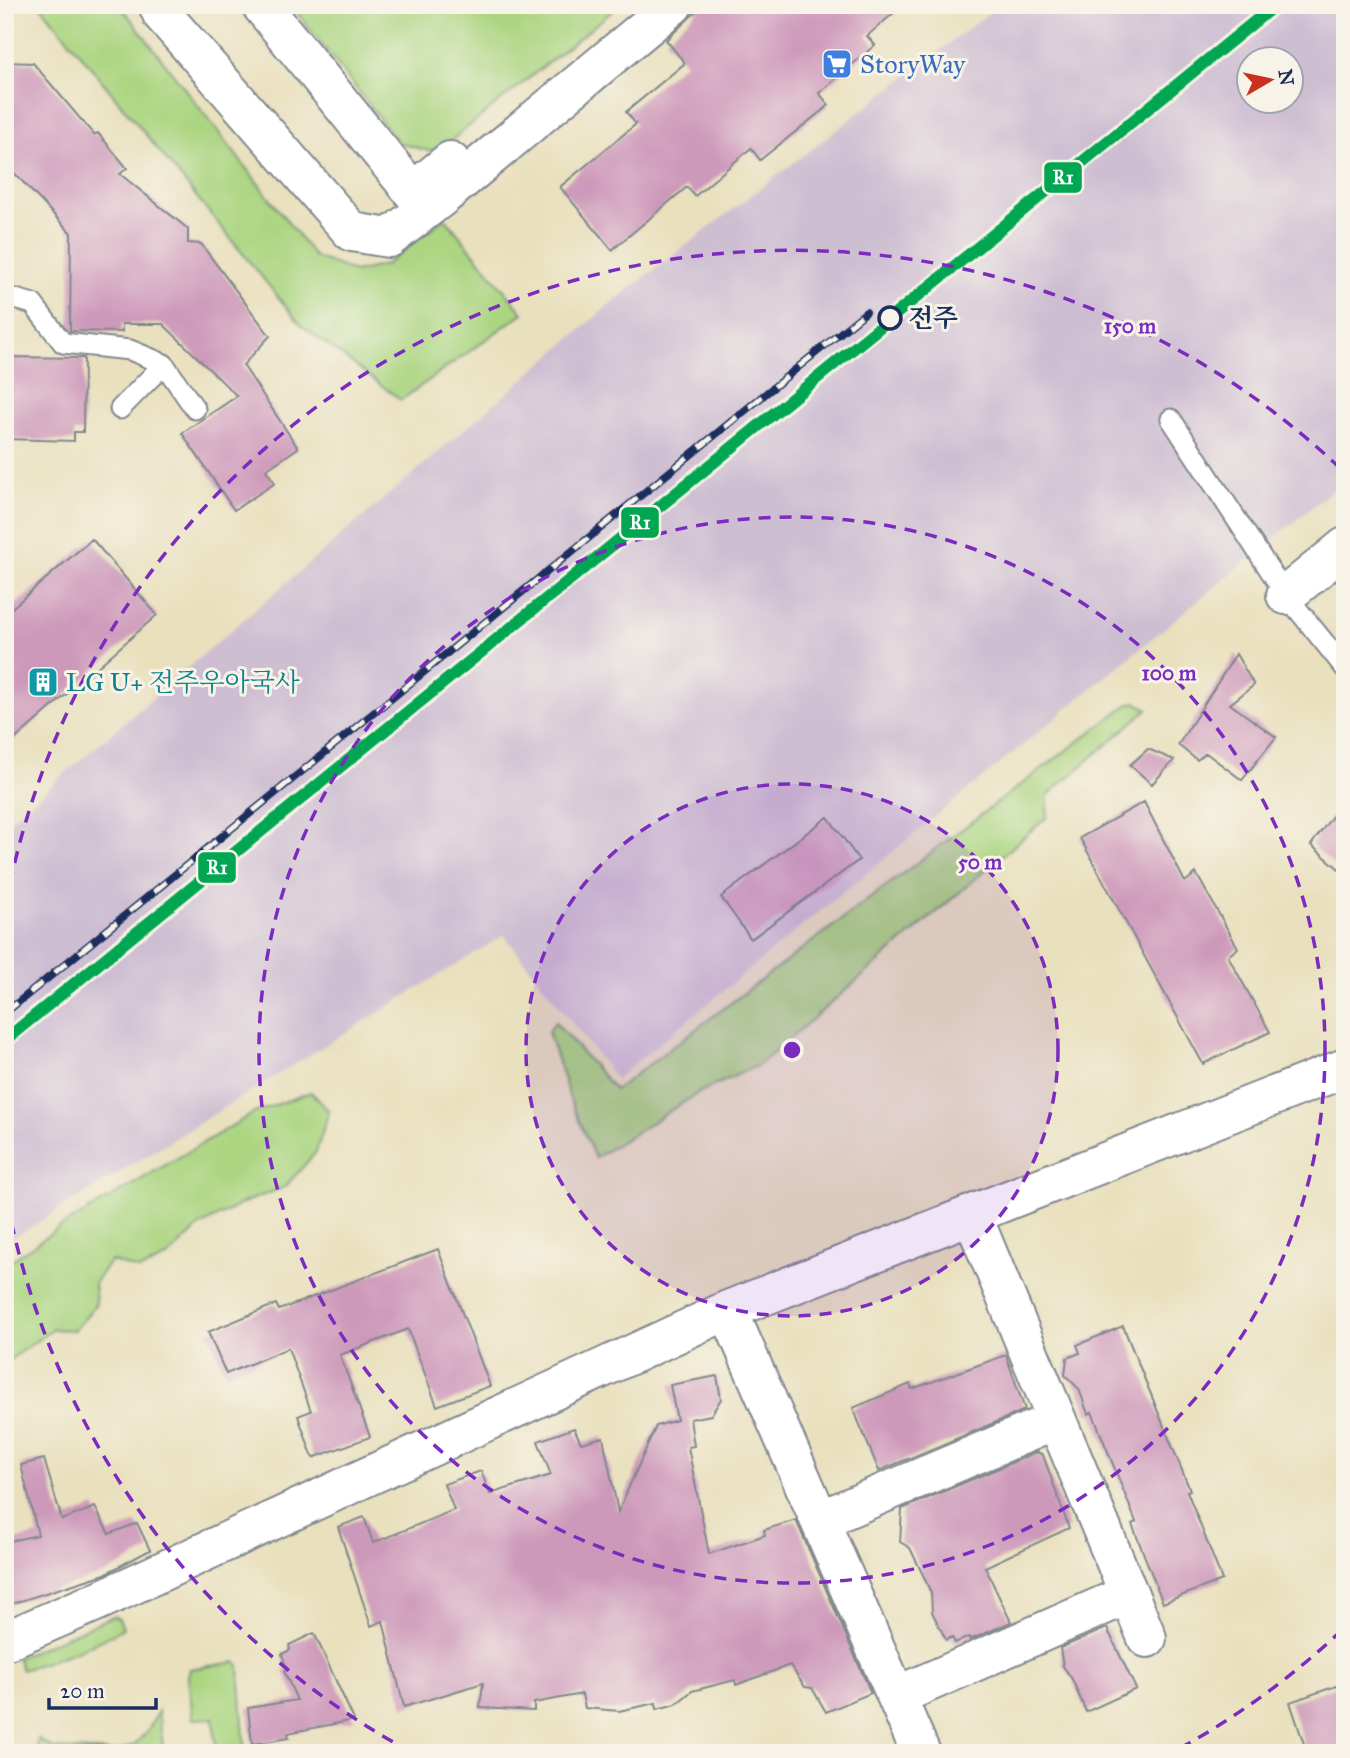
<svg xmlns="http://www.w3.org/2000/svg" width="1350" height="1758" font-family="'IM FELL Great Primer','Noto Serif KR',serif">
  <rect width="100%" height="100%" fill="#f7f3e8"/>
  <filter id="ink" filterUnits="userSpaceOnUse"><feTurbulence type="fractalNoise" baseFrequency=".0143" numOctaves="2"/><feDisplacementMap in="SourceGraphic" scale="14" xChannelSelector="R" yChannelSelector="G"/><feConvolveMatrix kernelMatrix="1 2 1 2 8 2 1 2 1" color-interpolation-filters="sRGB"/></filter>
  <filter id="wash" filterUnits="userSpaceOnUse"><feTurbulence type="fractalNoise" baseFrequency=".00686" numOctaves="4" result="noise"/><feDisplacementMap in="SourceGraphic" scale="28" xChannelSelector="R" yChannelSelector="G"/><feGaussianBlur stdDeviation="1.57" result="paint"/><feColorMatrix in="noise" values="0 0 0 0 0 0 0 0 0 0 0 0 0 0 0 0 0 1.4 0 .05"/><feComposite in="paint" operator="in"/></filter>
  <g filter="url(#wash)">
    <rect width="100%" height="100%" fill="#e9e0bd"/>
    <path fill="#cebed2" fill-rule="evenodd" d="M999,5H1345V480L616,1079L504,935L5,1243V825L615,300ZM1248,60H1290V102H1248Z"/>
    <path fill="#abd581" stroke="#638270" stroke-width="2" d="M40,5H122L124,10L315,257L355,272L385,265L445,218L523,313L401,400L301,325Z
      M291,5H620L448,143L429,151L399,143Z
      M1135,702L1148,709L1048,795L1047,817L759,1065L700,1092L595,1158L571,1102L548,1032L555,1022L615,1090L1127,705Z
      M311,1092L329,1111L316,1152L285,1187L245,1202L200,1226L166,1258L140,1270L111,1261L94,1283L96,1304L75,1330L53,1329L5,1363V1265L57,1229L254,1113Z
      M113,1616L119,1619L123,1628C93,1647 56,1659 22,1670L17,1658Z
      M236,1662L239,1666L245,1753H217L213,1718L193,1719L188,1676L190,1669Z
      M158,1711L164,1753H37L38,1739L54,1749L115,1752L134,1745L148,1731Z"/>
    <g id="blocks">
      <path fill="#cd99ba" d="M703,5H903L867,36L875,45L819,93L829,105L760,160L751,148L695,196L687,187L612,250L560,187L636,124L626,112L685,63L666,40Z
        M5,62L33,63L94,135L98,133L127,168L120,174L188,229V243L201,244L270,336L243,365L298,448L266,470L275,483L234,510L182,433L237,396L163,324H122V332L70,331L71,233L5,163Z
        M5,357L84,358L83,432H74V441L5,439Z
        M92,539L157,615L5,748V614Z
        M1236,654L1254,685L1230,704L1276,737L1242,780L1206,753L1197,760L1178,745Z
        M1148,749L1174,760L1152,784L1130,765Z
        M1345,799V874L1311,845Z
        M1144,802L1185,882L1196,873L1238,948L1228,956L1270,1032L1203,1064L1080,838Z
        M828,817L859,860L751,939L721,897Z
        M438,1249L490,1386L437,1406L408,1329L340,1355L370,1437L313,1458L298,1416L311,1411L288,1348L226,1374L208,1332L276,1304L279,1310Z
        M1123,1326L1190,1490L1187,1491L1222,1580L1163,1603L1132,1524L1136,1522L1092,1412L1088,1414L1079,1389L1065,1375L1067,1358L1080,1353L1077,1345Z
        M1006,1355L1025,1410L879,1471L853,1408L910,1384L912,1389Z
        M717,1376L721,1399L711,1415L690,1419L694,1446L688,1447L709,1554L765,1535L764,1530L796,1520L871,1693L826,1712L812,1688L805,1687L790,1665L736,1685L735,1680L692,1691L676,1704L657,1709L656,1703L619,1711L585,1708L582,1694L534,1703V1711L480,1708L483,1683L404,1707L383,1621L371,1626L338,1527L364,1517L373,1543L454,1510L444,1484L481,1471L490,1494L551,1475L538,1441L574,1428L581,1443L603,1437L618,1512L656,1426L677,1420L670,1385Z
        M1037,1452L1043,1455L1069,1528L985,1567L1011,1622L970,1640L969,1637L955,1643L952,1637L946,1640L932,1612L931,1593L924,1577L910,1548L900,1542L902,1509Z
        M44,1459L62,1520L95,1507L109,1534L137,1523L150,1550L105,1574L5,1606V1542L38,1535L21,1465Z
        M1107,1628L1136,1689L1086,1712L1072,1679L1063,1666L1060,1648Z
        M314,1633L354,1720L288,1733L289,1738L252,1744L248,1708L297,1700L284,1671L287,1670L282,1654L290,1650L289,1645Z
        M1345,1683V1753H1307L1290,1702Z"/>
    </g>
  </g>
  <g filter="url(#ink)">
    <use href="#blocks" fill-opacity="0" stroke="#82888e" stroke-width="2"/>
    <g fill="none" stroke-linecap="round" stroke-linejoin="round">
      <g stroke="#82888e" stroke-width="23">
        <path id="lane" d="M5,296L33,304L63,343L130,350L164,364L195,409
          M120,409L164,364
          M1171,419L1286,595L1345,668"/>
      </g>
      <g stroke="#82888e" stroke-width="42">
        <path id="street" d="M158,5L162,14L352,232L389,238L442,197L673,5
          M261,5L413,192L450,161
          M1286,595L1345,547
          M972,1215L1147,1638
          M728,1310L921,1753
          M820,1520L1057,1420
          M5,1641L100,1600L728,1310L1345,1068
          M897,1696L1129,1594"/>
      </g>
      <use href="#lane" stroke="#fff" stroke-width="19"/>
      <use href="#street" stroke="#fff" stroke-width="38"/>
      <g stroke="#1b2f5e" stroke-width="8">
        <path id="rail" d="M5,1013L866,312"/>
      </g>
      <use href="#rail" stroke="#f7f3e8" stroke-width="5" stroke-dasharray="16" stroke-linecap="butt"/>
      <g stroke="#f7f3e8" stroke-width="18">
        <path id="rail-1" d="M5,1040L1275,5"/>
      </g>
      <use href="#rail-1" stroke="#00a651" stroke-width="12"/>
    </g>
  </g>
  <circle cx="792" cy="1050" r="266" fill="#7b2cbf" fill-opacity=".12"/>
  <g fill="none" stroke="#7b2cbf" stroke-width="3.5" stroke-dasharray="12 9">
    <circle cx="792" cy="1050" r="266"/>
    <circle cx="792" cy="1050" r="533"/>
    <path d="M1342 1630A799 799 0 0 1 1173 1752M411 1752A799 799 0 0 1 6 1196M6 904A799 799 0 0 1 1342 470"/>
  </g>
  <defs>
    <g id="supermarket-square" transform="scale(1.575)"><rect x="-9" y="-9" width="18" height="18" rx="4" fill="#3f7fe0" stroke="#f7f3e8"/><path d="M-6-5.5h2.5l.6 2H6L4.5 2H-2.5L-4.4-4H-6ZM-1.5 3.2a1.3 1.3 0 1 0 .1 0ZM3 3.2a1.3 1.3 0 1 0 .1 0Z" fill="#fff"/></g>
    <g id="building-square" transform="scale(1.575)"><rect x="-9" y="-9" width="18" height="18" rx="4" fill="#0f9aa8" stroke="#f7f3e8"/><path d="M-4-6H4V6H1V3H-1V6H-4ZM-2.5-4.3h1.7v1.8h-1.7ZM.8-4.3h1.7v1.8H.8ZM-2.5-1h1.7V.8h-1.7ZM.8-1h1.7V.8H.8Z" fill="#fff"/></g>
  </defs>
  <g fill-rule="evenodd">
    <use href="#supermarket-square" x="837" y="64"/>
    <use href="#building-square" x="43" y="682"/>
  </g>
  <circle fill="#f7f3e8" stroke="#1b2f5e" stroke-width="3.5" cx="890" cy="318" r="11"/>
  <g text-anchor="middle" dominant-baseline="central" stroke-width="6" stroke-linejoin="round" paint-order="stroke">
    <g font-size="26" fill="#366cbe" stroke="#f7f3e8" text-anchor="start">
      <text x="860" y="64">StoryWay</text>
    </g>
    <g font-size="26" font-weight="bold" fill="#1b2f5e" stroke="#f7f3e8" text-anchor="start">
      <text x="908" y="318">전주</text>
    </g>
    <g font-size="26" fill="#0d838f" stroke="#f7f3e8" text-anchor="start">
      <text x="66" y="682">LG U+ 전주우아국사</text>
    </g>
  </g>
  <circle cx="792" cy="1050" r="10" fill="#7b2cbf" stroke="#f7f3e8" stroke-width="3.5"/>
  <g font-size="21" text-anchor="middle" font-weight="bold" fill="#7b2cbf" stroke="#f7f3e8" stroke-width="6" stroke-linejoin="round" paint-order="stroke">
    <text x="1130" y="333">150 m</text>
    <text x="1169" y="680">100 m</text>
    <text x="980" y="869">50 m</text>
  </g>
  <g stroke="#f7f3e8" stroke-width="2.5">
    <rect x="1043" y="161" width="40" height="33" rx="7" fill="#00a651"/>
    <rect x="620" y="506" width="40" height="33" rx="7" fill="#00a651"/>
    <rect x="197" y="851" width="40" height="33" rx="7" fill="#00a651"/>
  </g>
  <g font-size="19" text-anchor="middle" font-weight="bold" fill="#fff">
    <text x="1063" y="184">R1</text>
    <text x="640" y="529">R1</text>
    <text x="217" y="874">R1</text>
  </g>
  <rect width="1350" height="1758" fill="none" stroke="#f7f3e8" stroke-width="28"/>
  <g transform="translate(1270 80) rotate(81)"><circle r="33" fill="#f7f3e8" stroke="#9fa5b1" stroke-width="2"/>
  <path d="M0-5L12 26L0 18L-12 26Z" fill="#c8321e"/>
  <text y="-10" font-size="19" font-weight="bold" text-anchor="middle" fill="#1b2f5e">N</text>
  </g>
  <path d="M49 1698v10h107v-10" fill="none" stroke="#1b2f5e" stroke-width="3.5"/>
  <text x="60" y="1698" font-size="21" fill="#1b2f5e" stroke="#f7f3e8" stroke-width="5" paint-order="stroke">20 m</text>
</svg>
